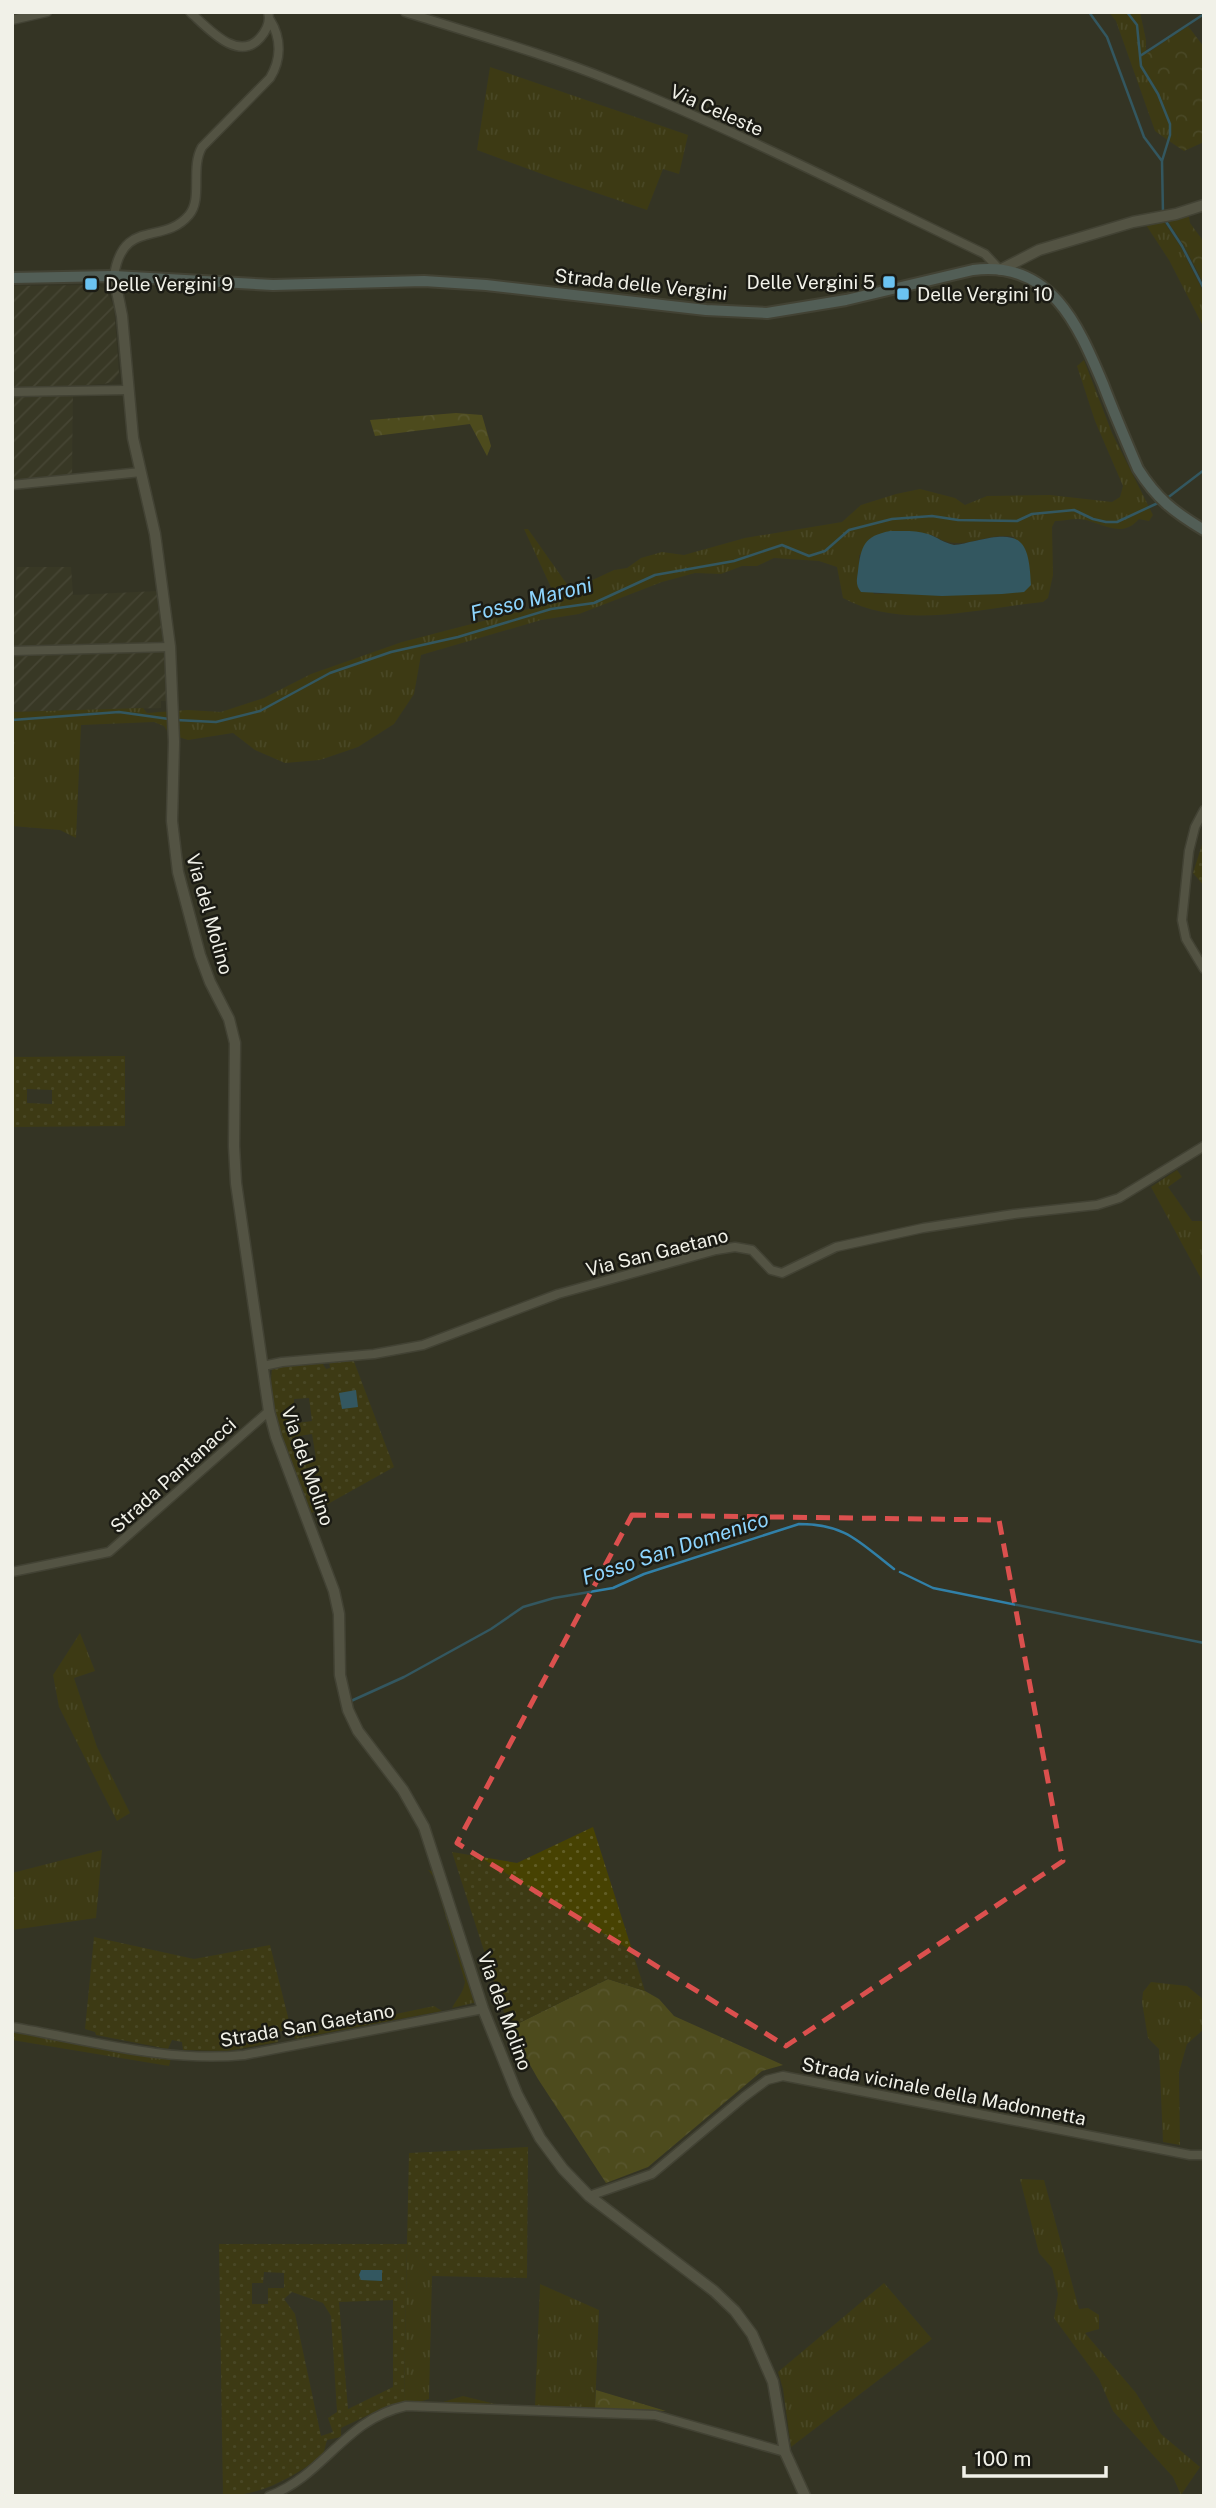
<svg xmlns="http://www.w3.org/2000/svg" width="1216" height="2508" font-family="'Public Sans',sans-serif">
  <defs>
    <pattern id="industrial-furrows" width="10" height="10" patternUnits="userSpaceOnUse" patternTransform="scale(1.75)"><rect width="10" height="10" fill="#3d3c27"/><path d="M-1 1l2-2M0 10L10 0M9 11l2-2" fill="none" stroke="#5a5946"/></pattern>
    <pattern id="grass-tufts" width="24" height="20" patternUnits="userSpaceOnUse" patternTransform="scale(1.75)"><rect width="24" height="20" fill="#474202"/><path d="M3 7l-1-3M5 7V3M7 7l1-3M15 17l-1-3M17 17v-4M19 17l1-3" fill="none" stroke="#625e27"/></pattern>
    <pattern id="forest-crowns" width="20" height="18" patternUnits="userSpaceOnUse" patternTransform="scale(1.75)"><rect width="20" height="18" fill="#6c6716"/><path d="M2 6a3 3 0 1 1 6 0M12 15a3 3 0 1 1 6 0" fill="none" stroke="#817d38"/></pattern>
    <pattern id="park-crowns" width="20" height="18" patternUnits="userSpaceOnUse" patternTransform="scale(1.75)"><rect width="20" height="18" fill="#474202"/><path d="M2 6a3 3 0 1 1 6 0M12 15a3 3 0 1 1 6 0" fill="none" stroke="#625e27"/></pattern>
    <pattern id="garden-dots" width="8" height="8" patternUnits="userSpaceOnUse" patternTransform="scale(1.75)"><rect width="8" height="8" fill="#474202"/><path d="M2 2h.1M6 6h.1" fill="none" stroke="#625e27" stroke-width="1.8" stroke-linecap="round"/></pattern>
  </defs>
  <rect width="100%" height="100%" fill="#343425"/>
  <path fill="url(#industrial-furrows)" d="M98,285L106,290L114,307L119,373L112,382L104,384L73,386L72,479L12,485V286Z
    M17,567H71L73,595L158,591L168,701H161V708L12,712V651Z"/>
  <path fill="url(#grass-tufts)" fill-rule="evenodd" d="M1109,12H1140L1146,40V54L1171,99L1179,124L1177,139L1172,143L1155,131L1116,21Z
    M490,67L688,135L679,174L663,169L647,210L561,181L477,150Z
    M1164,222L1180,246L1204,293V328L1169,260L1146,225Z
    M1084,360L1112,433L1153,515L1149,521L1139,519C1120,541 1100,520 1078,519C1070,519 1063,521 1055,521L1052,527L1053,575L1048,598L1043,602C979,608 903,631 843,598L837,567L819,561L774,558L757,566H742L721,574L695,573L662,582L579,614L541,620L421,655L414,694L394,724L358,747L320,760L285,763L255,750L233,733L188,740L169,734L164,726L154,722L81,725L76,838L60,830L12,826V712L143,708L147,713L188,710L221,712L264,698L311,674L402,642L548,604L555,596L524,529H528L571,590L614,570L627,568L641,558L662,552L684,555L745,538L842,522L861,505L896,494L920,489L955,498L965,505L987,496L1050,495L1112,502L1120,497L1123,486L1095,421L1077,366ZM932,535C964,555 982,531 1015,537L942,596L914,593L874,594L859,567V555Z
    M1177,1170L1182,1177L1168,1187L1192,1221H1202L1204,1223V1284L1151,1187Z
    M80,1633L95,1671L74,1678L97,1747L130,1813L117,1821L59,1707L53,1675Z
    M102,1850L96,1918L12,1930V1873Z
    M428,1870L435,1872L477,2002L452,2008C457,1998 463,1994 465,1982L437,1887L433,1876Z
    M1151,1982L1187,1986L1204,2000V2029L1187,2044L1179,2072L1180,2145L1163,2142L1159,2049L1148,2038L1142,2002L1143,1992Z
    M434,2006L442,2011L295,2039L291,2025L310,2032Z
    M12,2031L171,2058L169,2066L12,2040Z
    M1020,2179L1044,2180L1079,2309L1088,2308L1099,2315V2329L1085,2333L1136,2393L1161,2434L1200,2467L1181,2495L1173,2477L1113,2411L1099,2379L1054,2318L1058,2294L1052,2268L1039,2253Z
    M407,2244L432,2276L429,2399L419,2402H404Z
    M884,2283L932,2339L791,2447L783,2389L778,2372Z
    M540,2284L599,2310L595,2408L535,2406Z
    M463,2396L511,2408L433,2405Z"/>
  <path fill="url(#forest-crowns)" d="M456,413L482,415L491,446L487,456L470,424L375,436L370,420Z
    M608,1979L645,1991L659,1999L674,2016L783,2065L762,2071L648,2167L606,2183L538,2079L509,2028Z
    M596,2390L666,2411L595,2408Z"/>
  <path fill="url(#park-crowns)" d="M1188,26L1204,47V142L1184,151L1172,143L1177,139C1181,107 1159,82 1146,54Z
    M1188,211L1190,223L1204,242V284L1183,244L1169,223L1171,215Z"/>
  <path fill="url(#garden-dots)" fill-rule="evenodd" d="M1204,838V886L1193,873Z
    M125,1056V1126L12,1127V1057ZM27,1089L52,1090V1104L27,1103Z
    M353,1359L394,1467L310,1514C296,1471 266,1416 272,1368L321,1361L326,1369L330,1368L329,1360ZM309,1398L312,1421L290,1424L288,1407L294,1406V1399ZM312,1434L316,1458L302,1460L299,1436Z
    M593,1827L645,1991L608,1979L509,2028L452,1852L517,1863Z
    M94,1937L194,1959L270,1945L291,2029L277,2032L278,2042L228,2051L183,2050L182,2042L172,2040L168,2049L96,2035L95,2032L85,2029Z
    M528,2147L527,2278L432,2276L407,2245L404,2402L387,2406L341,2428V2437L327,2440L323,2455C294,2477 261,2496 223,2496L219,2244H407L409,2153ZM264,2272L284,2273V2288H268V2304H252V2283H263ZM292,2292L323,2303L331,2316L337,2412L328,2418L333,2432L321,2436L295,2314L284,2299ZM393,2300V2387L348,2409L339,2302Z"/>
  <path fill="#3180a8" d="M890,531C903,531 916,530 928,534C937,537 944,543 954,545C960,545 968,542 975,541C1021,530 1029,539 1031,585L1024,592L1002,594L942,596L861,592C855,585 857,579 858,571C861,546 864,536 890,531Z
    M356,1390L358,1407L342,1409L339,1393Z
    M361,2270H382V2281L361,2280L359,2275Z"/>
  <g fill="none" stroke-linecap="round" stroke-linejoin="round">
    <path stroke="#3180a8" stroke-width="2.5" d="M1089,12L1107,37L1144,137L1162,161
      M1127,12L1137,25L1141,66L1158,94L1170,124V135L1162,161L1163,214
      M1140,56L1204,14
      M1165,220L1182,246L1204,289
      M1166,499L1204,470
      M12,720L119,712L169,719
      M176,720L216,722L260,711L330,673L391,652L458,637L551,609L594,603L655,575L734,561L782,545L809,556L825,551L849,530L892,519L932,516L958,520L1017,521L1032,514L1074,510L1093,519L1106,522H1117L1160,502
      M900,1572L933,1588L1204,1643
      M351,1701L404,1677L491,1629L523,1607L554,1598L613,1588L644,1574L799,1524C846,1524 859,1542 894,1569"/>
    <g stroke="#535347" stroke-width="11">
      <path id="minor" d="M190,12C208,28 238,63 260,38C267,30 271,22 268,12
        M405,12C474,34 545,54 612,81C739,132 862,195 985,254L1000,270
        M12,20L47,12
        M114,276C123,217 163,246 189,215C203,199 190,168 202,147L270,78C281,60 282,39 270,20
        M12,392L127,390
        M12,485L141,472
        M12,651L170,647
        M1204,810L1195,827L1189,851L1182,920L1186,939L1204,969
        M263,1366L282,1362L374,1354L423,1345L558,1294L716,1250L735,1247L752,1250L771,1270L782,1273L836,1247L923,1228L1014,1214L1097,1205L1119,1198L1204,1146
        M12,1572L109,1552L269,1411
        M12,2027C88,2040 167,2063 244,2055L483,2009
        M589,2196L652,2174L744,2097L767,2080L783,2076L1190,2155H1204
        M269,2496C325,2475 345,2419 406,2406L655,2415L785,2452"/>
    </g>
    <g stroke="#535347" stroke-width="13">
      <path id="tertiary" d="M1000,270L1039,250L1133,222L1176,214L1204,205
        M114,276L122,316L133,438L155,534L170,647L174,742L172,821L178,872L200,955L210,982L229,1019L235,1043L234,1146L236,1183L269,1411L276,1437L334,1591L339,1614L340,1675L348,1710L358,1731L403,1790L424,1827L483,2009L517,2094L540,2138L563,2169L589,2196L714,2291L735,2311L752,2334L773,2382L785,2452L805,2496"/>
    </g>
    <g stroke="#535347" stroke-width="14">
      <path id="secondary" d="M12,278L114,276L273,285L424,281L486,285L706,310L767,313L846,300L973,270C1051,260 1078,325 1103,384C1114,413 1126,441 1138,469C1157,499 1174,512 1204,530"/>
    </g>
    <use href="#minor" stroke="#797969" stroke-width="8"/>
    <use href="#tertiary" stroke="#797969" stroke-width="10"/>
    <use href="#secondary" stroke="#769093" stroke-width="10"/>
  </g>
  <path d="M0 0H1216V2508H0ZM632,1515L999,1520L1063,1861L786,2046L457,1843Z" fill="#343425" fill-opacity=".55" fill-rule="evenodd"/>
  <path fill="none" stroke="#db504e" stroke-width="5" stroke-dasharray="14 9" stroke-linejoin="round" d="M632,1515L999,1520L1063,1861L786,2046L457,1843Z"/>
  <g fill="#6bc3f2" stroke="#1b1b14" stroke-width="2.5">
    <rect x="882" y="275" width="14" height="14" rx="3.5"/>
    <rect x="84" y="277" width="14" height="14" rx="3.5"/>
    <rect x="896" y="287" width="14" height="14" rx="3.5"/>
  </g>
  <g text-anchor="middle" dominant-baseline="central" stroke-width="5" stroke-linejoin="round" paint-order="stroke">
    <g font-size="19" fill="#f1f1e8" stroke="#1b1b14">
      <text transform="translate(717 110) rotate(24)">Via Celeste</text>
      <text transform="translate(641 284) rotate(6)">Strada delle Vergini</text>
      <text transform="translate(210 914) rotate(74)">Via del Molino</text>
      <text transform="translate(657 1252) rotate(-14)">Via San Gaetano</text>
      <text transform="translate(308 1466) rotate(71)">Via del Molino</text>
      <text transform="translate(173 1475) rotate(-42)">Strada Pantanacci</text>
      <text transform="translate(505 2011) rotate(70)">Via del Molino</text>
      <text transform="translate(307 2025) rotate(-10)">Strada San Gaetano</text>
      <text transform="translate(944 2091) rotate(11)">Strada vicinale della Madonnetta</text>
    </g>
    <g font-size="19" fill="#f1f1e8" stroke="#1b1b14" text-anchor="start">
      <text x="875" y="282" text-anchor="end">Delle Vergini 5</text>
      <text x="105" y="284">Delle Vergini 9</text>
      <text x="917" y="294">Delle Vergini 10</text>
    </g>
    <g font-size="21" font-style="italic" fill="#8dd4fd" stroke="#1b1b14">
      <text transform="translate(531 599) rotate(-14)">Fosso Maroni</text>
      <text transform="translate(675 1548) rotate(-18)">Fosso San Domenico</text>
    </g>
  </g>
  <rect width="1216" height="2508" fill="none" stroke="#f1f1e8" stroke-width="28"/>
  <path d="M964 2466v10h142v-10" fill="none" stroke="#f1f1e8" stroke-width="3.5"/>
  <text x="974" y="2466" font-size="21" fill="#f1f1e8" stroke="#1b1b14" stroke-width="5" paint-order="stroke">100 m</text>
</svg>
